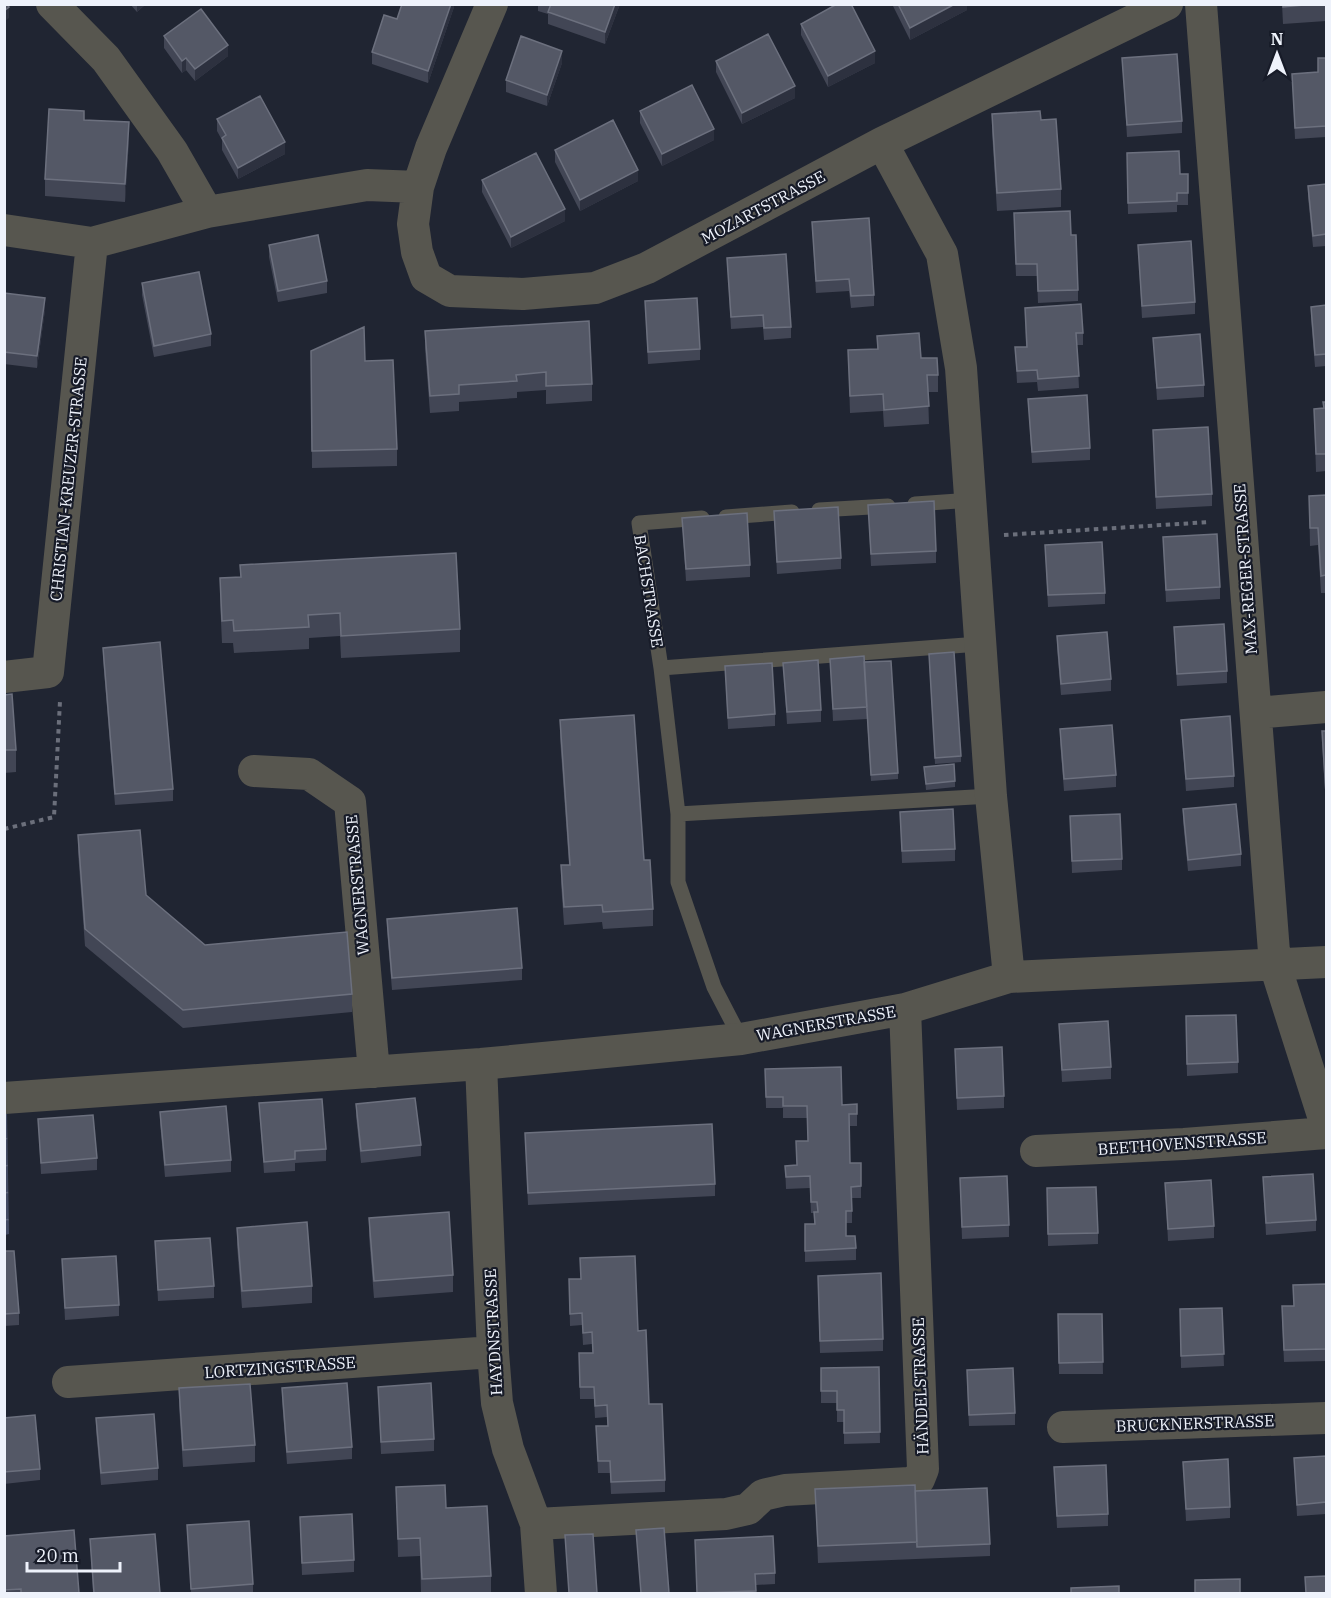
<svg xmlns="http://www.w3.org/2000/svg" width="1331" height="1598" font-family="'IBM Plex Serif',serif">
  <defs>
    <pattern id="park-crowns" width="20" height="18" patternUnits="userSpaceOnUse" patternTransform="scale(1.5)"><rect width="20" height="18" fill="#424a63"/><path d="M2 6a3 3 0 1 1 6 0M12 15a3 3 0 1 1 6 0" fill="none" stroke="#5e657a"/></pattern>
  </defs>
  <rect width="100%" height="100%" fill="#202532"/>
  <path fill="url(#park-crowns)" d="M4,1111H7L9,1234L5,1235Z"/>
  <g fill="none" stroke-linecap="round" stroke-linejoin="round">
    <path stroke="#6b6f7b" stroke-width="4" stroke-dasharray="4.5 4.5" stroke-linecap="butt" d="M1004,535L1210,522
      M4,829L54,817L60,701"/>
    <path stroke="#57564f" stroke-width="15" d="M915,504L972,500
      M819,510L888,506
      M726,517L792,512
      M702,518L639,523L661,668L678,814V882L714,987L741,1039
      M661,668L979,644
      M678,814L991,796"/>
    <path stroke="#57564f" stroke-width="32" d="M52,4L106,59L172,151L207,212
      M1201,4L1275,965L1326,1125
      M882,143L942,254L961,368L991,796L1009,977
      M418,187L413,224L417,252L426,277L450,291L523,294L595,288L647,268L882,143L1167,4
      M4,230L92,243L207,212L367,185L418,187L431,148L492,4
      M4,677L48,672L92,243
      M1256,713L1326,707
      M254,771L309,774L350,802L374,1072
      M481,1064L493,1352L497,1403L508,1449L536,1524L541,1594
      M4,1098L481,1064L741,1039L905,1009L1009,977L1326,962
      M1036,1151L1184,1144L1326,1133
      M68,1382L493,1352
      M1063,1427L1326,1418
      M536,1524L726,1514L748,1509L763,1495L785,1490L909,1483L919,1479L923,1469L905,1009"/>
  </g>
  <path fill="#424655" d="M130,4H146L137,12Z
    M454,4V7L428,83L372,64V52L397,19Z
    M538,4H620L605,44L548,24V14L538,11Z
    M892,4H967V10L910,40Z
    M1282,4H1326V21L1283,24Z
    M801,24L875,63L828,87L801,35Z
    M164,36L228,56L195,81L186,70L182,73L164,48Z
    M1122,58L1182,121V133L1127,137Z
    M1318,58H1326V137L1295,139L1292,74L1318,72Z
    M716,61L795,98L742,124L716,72Z
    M562,63L547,106L506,92V80Z
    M640,111L714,140L662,166L640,123Z
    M992,114L1041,120L1061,189V207L997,211L992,132Z
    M217,119L285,154L238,179L222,150V140L217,131Z
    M84,120L129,140L125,202L45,196V179Z
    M555,150L638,181L580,211L555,162Z
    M1127,165L1180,174H1188V205H1177V212L1128,214Z
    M482,180L565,221L511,248L482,192Z
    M1326,184V246L1313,247L1308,197V186Z
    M812,222L874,295V306L851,308L849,291L816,293Z
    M1014,225L1071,235L1078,290V301L1038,303L1037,276H1016Z
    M269,245L327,281V293L278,302L269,257Z
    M1138,245L1195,302V314L1142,318Z
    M727,258L791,327V338L764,340L763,327L731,329Z
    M142,283L211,334V346L154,357L142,295Z
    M4,293L45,310L37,368L4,364Z
    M645,301L700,349V360L648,364Z
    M1326,305V366L1315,367L1311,318V307Z
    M1025,308L1083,333V345H1077L1079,388L1038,391L1037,382L1017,383L1015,347H1026Z
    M425,331L592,384V401L546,404V390L517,392V398L459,402V411L430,413L425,349Z
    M877,336L921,358L938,375V392H928L929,424L884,427L883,411L850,413L848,350L877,349Z
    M1153,338L1204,385V397L1157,400Z
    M311,351L365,361L397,449V466L312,468Z
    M1028,399L1090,448V460L1032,463Z
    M1326,402V471L1316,472L1314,409L1323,408Z
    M1153,430L1212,494V506L1156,509Z
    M1326,495V593H1321L1318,545L1310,546L1309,496Z
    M868,505L936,551V563L871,566Z
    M774,511L841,558V569L777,574Z
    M682,518L750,565V577L686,581Z
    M1163,537L1220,587V599L1166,602Z
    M1045,545L1105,593V604L1048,607Z
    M240,565L460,629V652L341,658L340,636L309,638V649L234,653L233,643H222L220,600V578L240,577Z
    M1174,627L1227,671V683L1177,686Z
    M1057,636L1111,679V691L1061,695L1057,648Z
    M103,648L173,789V801L115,805L103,659Z
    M830,659L864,662L898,773V779L871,781L867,719L833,721Z
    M929,660L961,756V762L935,764Z
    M783,663L821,710V722L787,724Z
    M725,666L775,714V726L728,729Z
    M4,695L16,750V772L4,773Z
    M560,720L644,860L653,909V926L603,929L602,922L564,925L561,883V865H569L560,738Z
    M1181,720L1234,776V787L1186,791Z
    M1060,729L1116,775V787L1064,791L1060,741Z
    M1322,731H1326V805L1322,743Z
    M924,767L955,781V787L926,790Z
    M1183,809L1241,854V866L1188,871L1183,821Z
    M900,812L955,849V861L902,863Z
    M1070,816L1122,859V870L1072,873Z
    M78,835L146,895L205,945L352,994V1012L183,1028L85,946L78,852Z
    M387,919L522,968V980L392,990L387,930Z
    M1059,1024L1111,1067V1079L1062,1082Z
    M1186,1028L1238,1062V1073L1187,1076Z
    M955,1049L1004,1096V1108L957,1110Z
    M765,1069L842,1105L857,1104V1126H849L850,1163H861V1198H852V1223H846V1236L856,1248V1260L805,1262V1224H814V1213H811L810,1188L786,1189L785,1166L797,1165L796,1141H808L807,1118H783V1108H766Z
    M259,1103L326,1149V1161L295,1163V1171L264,1173Z
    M356,1104L421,1145V1156L361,1163L356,1116Z
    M160,1112L231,1160V1172L165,1177L160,1123Z
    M38,1119L97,1158V1170L41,1174Z
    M525,1133L715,1184V1196L528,1205Z
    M1263,1177L1316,1220V1231L1266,1235Z
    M960,1178L1009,1225V1237L962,1239Z
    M1165,1183L1214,1226V1238L1168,1241Z
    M1047,1188L1098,1233V1244L1048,1246Z
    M369,1218L453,1275V1292L374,1298L369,1236Z
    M237,1228L312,1286V1303L242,1308L237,1245Z
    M155,1241L214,1286V1298L158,1301Z
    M4,1251L19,1313V1325L4,1326Z
    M580,1258L638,1331L649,1404L665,1480V1492L611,1494L610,1473H598L596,1426H608L607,1417L595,1418L594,1399H580L579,1353H593L592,1344L583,1345L582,1325L570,1326L569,1279H581Z
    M62,1259L119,1305V1316L65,1320Z
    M1326,1284V1361L1284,1362L1282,1318L1293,1306Z
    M818,1287L883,1339V1351L820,1353Z
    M1222,1308L1224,1366L1181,1368L1180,1309Z
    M1058,1314H1102L1103,1374H1059Z
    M879,1367L880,1443L844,1444V1422H837V1403H821V1368Z
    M967,1382L1015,1413V1425L969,1426Z
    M378,1387L434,1439V1451L381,1454Z
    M179,1388L255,1445V1462L183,1467L179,1406Z
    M282,1388L352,1447V1459L287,1464L282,1400Z
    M4,1418L40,1469V1480L4,1484Z
    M96,1418L158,1468V1480L101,1485L96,1430Z
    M1326,1456V1514L1297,1516L1294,1458Z
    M1183,1462L1230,1507V1518L1186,1521Z
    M1054,1467L1108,1514V1526L1057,1528Z
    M396,1487L446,1508L491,1576V1593H421L420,1556L398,1557Z
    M815,1489L915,1491L990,1544V1556L818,1563Z
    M300,1517L354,1560V1572L302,1575Z
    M187,1525L253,1584V1593H191Z
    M4,1536L79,1593H4Z
    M90,1539L160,1593H93Z
    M695,1540L775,1573V1584L756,1585V1593H697Z"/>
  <path fill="#2d313f" d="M137,4H146L137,12Z
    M451,4H454V7L428,83V71Z
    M615,4H620L605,44V32Z
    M955,4H967V10L910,40V28Z
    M9,7V18L4,22V11Z
    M228,45V56L195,81V69Z
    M562,51V63L547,106V95Z
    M875,51V63L828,87V76Z
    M186,58V70L182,73V61Z
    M795,86V98L742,124V113Z
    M129,122V140L125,202V184Z
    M714,129V140L662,166V154Z
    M285,142V154L238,179V168Z
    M638,170V181L580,211V200Z
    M565,209V221L511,248V237Z
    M45,298V310L37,368V356Z"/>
  <path fill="#545866" stroke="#6c707e" stroke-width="1.5" d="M4,4H7L9,7L4,11Z
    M402,4H451L428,71L372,52L384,15L397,19Z
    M551,4H615L605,32L548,12Z
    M837,4H851L875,51L828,76L801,24Z
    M898,4H955L910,28Z
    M1283,4H1315L1283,7Z
    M201,9L228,45L195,69L186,58L182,61L164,36Z
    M768,34L795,86L742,113L716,61Z
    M521,36L562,51L547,95L506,80Z
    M1177,54L1182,121L1127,125L1122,58Z
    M1318,58H1326V126L1295,128L1292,74L1318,72Z
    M692,85L714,129L662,154L640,111Z
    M260,96L285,142L238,168L222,138L226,135L217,119Z
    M49,109L84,111V120L129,122L125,184L45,179Z
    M1040,111L1041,120L1056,119L1061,189L997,193L992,114Z
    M613,120L638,170L580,200L555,150Z
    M1179,151L1180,174H1188V193H1177V201L1128,203L1127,153Z
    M536,153L565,209L511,237L482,180Z
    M1326,184V234L1313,236L1308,186Z
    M1070,211L1071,235H1076L1078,290L1038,291L1037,264H1016L1014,213Z
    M869,218L874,295L851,296L849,279L816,281L812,222Z
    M318,235L327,281L278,291L269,245Z
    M1191,241L1195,302L1142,306L1138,245Z
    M786,254L791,327L764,328L763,315L731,317L727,258Z
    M199,272L211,334L154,346L142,283Z
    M4,293L45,298L37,356L4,352Z
    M697,298L700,349L648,352L645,301Z
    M1081,304L1083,333H1076L1079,376L1038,379L1037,370L1017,371L1015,347H1027L1025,308Z
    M1326,305V354L1315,355L1311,307Z
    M589,321L592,384L546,386V372L516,375L517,381L459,385V394L430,396L425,331Z
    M364,327L365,361L393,360L397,449L312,451L311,351Z
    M919,333L921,358H937L938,375H927L929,406L884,410L883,394L850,396L848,350L878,349L877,336Z
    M1200,334L1204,385L1157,388L1153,338Z
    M1087,395L1090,448L1032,452L1028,399Z
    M1323,402H1326V454H1316L1314,409L1324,408Z
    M1208,427L1212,494L1156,497L1153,430Z
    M1326,495V575L1321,576L1318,528H1310L1309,496Z
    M934,501L936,551L871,554L868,505Z
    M838,507L841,558L777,562L774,511Z
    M747,513L750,565L686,569L682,518Z
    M1217,534L1220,587L1166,590L1163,537Z
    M1102,542L1105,593L1048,595L1045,545Z
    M456,553L460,629L341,636L340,613L308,615L309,627L234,631L233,620L222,621L220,578L241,577L240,565Z
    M1224,624L1227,671L1177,674L1174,627Z
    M1107,632L1111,679L1061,684L1057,636Z
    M160,642L173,789L115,794L103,648Z
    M954,652L961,756L935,758L929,654Z
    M864,656L867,707L833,709L830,659Z
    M818,660L821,710L787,712L783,663Z
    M891,661L898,773L871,775L864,662Z
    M772,663L775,714L728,718L725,666Z
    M12,694L16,750H4V695Z
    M634,715L644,860H650L653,909L603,912L602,905L564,907L561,865H570L560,720Z
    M1230,716L1234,776L1186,779L1181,720Z
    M1112,725L1116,775L1064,779L1060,729Z
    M1322,731H1326V794Z
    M954,764L955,781L926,784L924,767Z
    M1236,804L1241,854L1188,860L1183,809Z
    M953,809L955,849L902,851L900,812Z
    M1120,814L1122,859L1072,861L1070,816Z
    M140,830L146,895L205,945L347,932L352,994L183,1010L85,929L78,835Z
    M517,908L522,968L392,978L387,919Z
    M1236,1015L1238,1062L1187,1064L1186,1016Z
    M1108,1021L1111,1067L1062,1070L1059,1024Z
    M1002,1047L1004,1096L957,1098L955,1049Z
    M841,1067L842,1105L857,1104V1114H849L850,1163H861V1186L851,1187L852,1211H846V1236H855L856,1248L805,1251V1224H815L814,1212H818L817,1202H811L810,1176L786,1177L785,1166L797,1165L796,1141H808L807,1106H783V1097H766L765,1069Z
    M415,1098L421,1145L361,1151L356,1104Z
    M322,1099L326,1149L295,1151V1159L264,1162L259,1103Z
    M226,1106L231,1160L165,1165L160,1112Z
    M93,1115L97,1158L41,1163L38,1119Z
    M712,1124L715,1184L528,1193L525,1133Z
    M1313,1174L1316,1220L1266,1223L1263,1177Z
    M1007,1176L1009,1225L962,1227L960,1178Z
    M1211,1180L1214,1226L1168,1229L1165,1183Z
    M1096,1187L1098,1233L1048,1234L1047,1188Z
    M449,1212L453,1275L374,1281L369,1218Z
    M307,1222L312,1286L242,1291L237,1228Z
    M210,1238L214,1286L158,1290L155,1241Z
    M4,1251H14L19,1313L4,1314Z
    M116,1256L119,1305L65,1308L62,1259Z
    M635,1256L638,1331L646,1330L649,1404H662L665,1480L611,1482L610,1461H598L596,1426H608L607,1405L595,1406L594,1387H580L579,1353H593L592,1332L583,1333L582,1313L570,1314L569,1279H581L580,1258Z
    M881,1273L883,1339L820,1341L818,1276Z
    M1326,1284V1349L1284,1350L1282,1306H1294L1293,1285Z
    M1222,1308L1224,1354L1181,1356L1180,1309Z
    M1058,1314H1102L1103,1362L1059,1363Z
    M879,1367L880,1432L844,1433V1410H837V1391H821V1368Z
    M1013,1368L1015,1413L969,1415L967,1370Z
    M347,1383L352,1447L287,1452L282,1388Z
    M431,1383L434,1439L381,1442L378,1387Z
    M250,1384L255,1445L183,1450L179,1388Z
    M154,1414L158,1468L101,1473L96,1418Z
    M35,1415L40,1469L4,1472V1418Z
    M1326,1456V1502L1297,1505L1294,1458Z
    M1228,1459L1230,1507L1186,1509L1183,1462Z
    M1106,1465L1108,1514L1057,1516L1054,1467Z
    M445,1485L446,1508L487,1506L491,1576L422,1579L420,1538L398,1539L396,1487Z
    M915,1485L917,1542L818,1546L815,1489Z
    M987,1488L990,1544L917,1547L915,1491Z
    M352,1514L354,1560L302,1563L300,1517Z
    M249,1521L253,1584L191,1589L187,1525Z
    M664,1528L669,1593H641L636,1530Z
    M74,1530L79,1593H21V1589L4,1590V1536Z
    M155,1534L160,1593H94L90,1539Z
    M593,1534L597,1593H569L565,1535Z
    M773,1536L775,1573L755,1574L756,1591L697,1593L695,1540Z
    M1326,1576V1593H1306L1305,1577Z
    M1240,1579V1593H1195V1580Z
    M1119,1586V1593H1071V1588Z"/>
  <g text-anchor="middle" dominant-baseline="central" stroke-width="4.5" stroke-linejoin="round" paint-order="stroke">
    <g font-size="16" fill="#eef2fb" stroke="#171b28">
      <text transform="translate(763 207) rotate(-28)">MOZARTSTRASSE</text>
      <text transform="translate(68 479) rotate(-84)">CHRISTIAN-KREUZER-STRASSE</text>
      <text transform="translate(1245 569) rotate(-94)">MAX-REGER-STRASSE</text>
      <text transform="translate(649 591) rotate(81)">BACHSTRASSE</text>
      <text transform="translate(357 885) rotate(-95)">WAGNERSTRASSE</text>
      <text transform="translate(826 1023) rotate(-10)">WAGNERSTRASSE</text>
      <text transform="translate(1182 1143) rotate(-4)">BEETHOVENSTRASSE</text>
      <text transform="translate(493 1332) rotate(-93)">HAYDNSTRASSE</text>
      <text transform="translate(280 1367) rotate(-4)">LORTZINGSTRASSE</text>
      <text transform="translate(920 1386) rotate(-92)">HÄNDELSTRASSE</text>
      <text transform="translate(1195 1423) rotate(-2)">BRUCKNERSTRASSE</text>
    </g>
  </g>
  <rect width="1331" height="1598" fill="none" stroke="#eef2fb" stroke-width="12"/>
  <g transform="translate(1277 54)" stroke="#171b28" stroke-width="4.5" paint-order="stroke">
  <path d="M0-4.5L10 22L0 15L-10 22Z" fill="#eef2fb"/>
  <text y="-9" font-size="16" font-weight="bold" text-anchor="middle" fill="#eef2fb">N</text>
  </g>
  <path d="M27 1562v9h93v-9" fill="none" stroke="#eef2fb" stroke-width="3"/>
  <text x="36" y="1562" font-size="18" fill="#eef2fb" stroke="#171b28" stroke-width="4.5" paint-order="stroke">20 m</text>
</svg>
